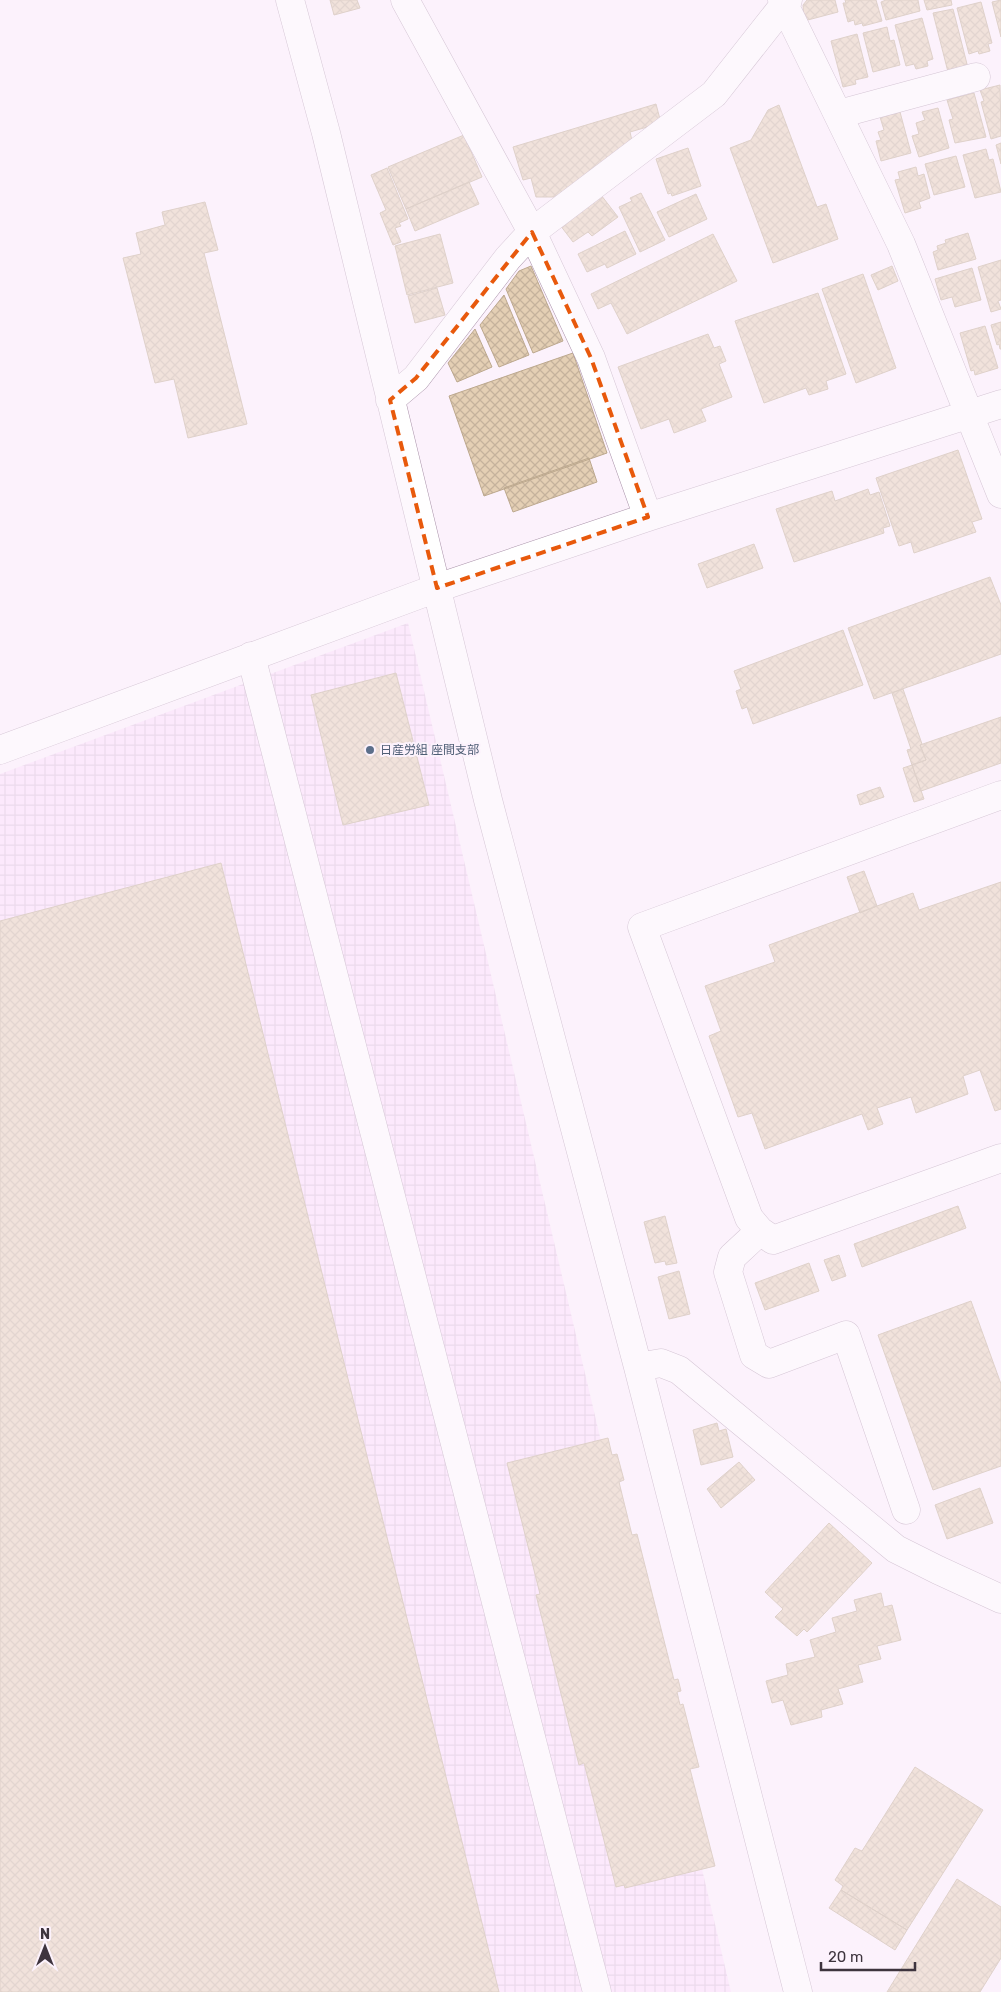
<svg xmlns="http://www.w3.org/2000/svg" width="1001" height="1992" font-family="Rubik,'Noto Sans JP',sans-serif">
  <defs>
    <pattern id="industrial-grid" width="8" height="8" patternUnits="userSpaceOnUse" patternTransform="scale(1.25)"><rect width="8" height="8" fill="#fcdefd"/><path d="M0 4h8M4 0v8" fill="none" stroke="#d9bfda"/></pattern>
    <pattern id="building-cross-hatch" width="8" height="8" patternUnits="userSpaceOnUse" patternTransform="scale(1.25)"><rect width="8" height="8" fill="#e4cfb4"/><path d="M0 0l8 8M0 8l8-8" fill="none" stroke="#c5b29c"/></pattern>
  </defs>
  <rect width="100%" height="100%" fill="#fcf2fc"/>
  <path fill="url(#industrial-grid)" d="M408,623L731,1992H0V774Z"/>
  <path fill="url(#building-cross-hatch)" stroke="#bca88e" d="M330,0H357L360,8L334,15Z
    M807,0H835L838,12L804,21L803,5Z
    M845,0H876L882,21L863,26L862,23L855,25L854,20L848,22L843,3H846Z
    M886,0H918L920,11L886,20L881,2Z
    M924,0H951L952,5L927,10Z
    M1001,0V37L992,2Z
    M981,2L992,43L988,44L990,51L979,54L978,51L969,54L957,8Z
    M953,9L968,68L948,72L933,13Z
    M922,18L933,59L927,61L928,66L916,69L914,64L906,66L895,25Z
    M887,27L890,41L894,40L900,65L873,72L863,33Z
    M857,34L868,77L855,80L856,84L843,87L831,41Z
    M1000,85L1001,136L991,139L981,102L984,101L980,90Z
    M974,93L986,137L955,143L949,120L953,119L947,100Z
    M656,104L661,123L630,132L633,145L559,197H536L531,178L523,180L513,147Z
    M779,105L817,207L826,204L838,239L773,263L730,148L751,140L768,110Z
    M938,108L949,148L919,157L912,136L919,134L916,123L925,120L922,112Z
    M900,112L911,153L881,161L876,141L881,140L878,132L884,130L880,117Z
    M464,135L482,177L406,209L388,167Z
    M1001,143V164L996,145Z
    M688,148L701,186L672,196L671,193L668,194L656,159Z
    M986,149L989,160L993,159L1001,192L975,198L963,155Z
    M956,156L965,187L934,195L925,164Z
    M916,167L918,176L924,174L930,198L919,202L921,208L905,213L895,180L900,179L898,172Z
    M387,168L408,219L399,223L401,226L395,228L401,242L393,245L380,213L386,210L371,175Z
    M469,182L479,204L415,231L406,209Z
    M641,193L665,240L640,252L619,207L632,201L630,198Z
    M696,194L707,219L669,237L657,212Z
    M601,195L618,217L592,236L588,232L573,242L560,225Z
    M205,202L218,250L204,253L247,424L188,438L174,379L155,383L123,258L141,254L136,233L165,225L162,212Z
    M625,231L636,254L607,268L605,264L587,272L578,254Z
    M968,233L976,259L938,270L933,252L938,250L937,246L946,243L945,240Z
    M440,234L453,283L407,295L395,246Z
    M713,234L737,281L627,334L611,303L598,309L591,294Z
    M1001,260V300L998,301L1001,309L991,312L978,267Z
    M531,266L563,341L533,353L506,289L519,271Z
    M892,266L898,281L878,290L871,275Z
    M972,268L981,300L955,307L952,297L941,300L935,279Z
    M863,274L896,368L856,383L822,289Z
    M437,288L445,315L415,323L408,296Z
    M818,293L846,374L826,381L828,389L809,395L806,388L764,403L735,321Z
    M504,295L529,355L499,367L480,325Z
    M1001,322V349H1000L999,344L997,345L991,325Z
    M985,326L998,368L975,375L974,370L971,371L960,333Z
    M475,329L492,367L457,382L448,363Z
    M708,334L714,348L720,346L726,361L719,364L732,397L701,409L706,421L674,433L669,419L641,429L618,367Z
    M573,353L607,453L484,496L449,396Z
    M958,450L982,519L972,522L976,532L914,553L911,542L899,546L876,478Z
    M589,458L597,482L513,512L504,488Z
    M868,489L870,495L879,492L890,526L883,528L884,533L794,562L776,509L832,491L835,501Z
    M754,544L763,568L707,588L698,564Z
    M990,577L1001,605V654L874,699L848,628Z
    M843,630L863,685L753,724L747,707L742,709L736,691L741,689L734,671Z
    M396,673L429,805L343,825L311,695Z
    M903,689L922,744L920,745L926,760L912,765L907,750L911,749L892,693Z
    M1001,717V763L921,791L912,765L926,760L920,745Z
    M912,765L924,799L914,802L903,768Z
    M880,787L884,797L860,805L857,795Z
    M221,863L499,1992H0V921Z
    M864,871L877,906L860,913L847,877Z
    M1001,882V1109L995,1111L980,1070L963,1076L968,1094L916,1113L911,1097L877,1108L883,1124L868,1130L862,1114L765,1149L752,1113L738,1117L709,1036L721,1031L705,986L775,962L769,945L913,893L919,910Z
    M958,1206L966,1228L862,1267L854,1244Z
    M665,1216L677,1263L666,1265L665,1261L655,1263L644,1222Z
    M839,1255L846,1276L832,1281L824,1260Z
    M809,1263L819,1291L765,1310L755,1283Z
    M679,1271L690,1314L669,1319L658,1277Z
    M971,1301L1001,1384V1466L933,1490L878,1335Z
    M717,1423L719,1431L726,1429L733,1457L701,1465L693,1430Z
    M608,1438L612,1455L617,1454L624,1480L619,1482L632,1535L637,1534L674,1680L678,1679L681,1691L677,1692L680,1705L683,1704L699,1767L690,1769L715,1866L625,1888L624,1885L616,1887L584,1763L579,1765L536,1595L540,1594L507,1463Z
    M739,1462L755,1480L721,1508L707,1489Z
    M980,1488L993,1523L947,1539L935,1505Z
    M829,1523L872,1563L807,1632L804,1629L797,1636L775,1617L783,1609L765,1592Z
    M881,1593L884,1607L892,1605L901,1640L877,1646L881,1659L858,1665L863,1682L838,1689L843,1704L821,1710L822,1717L791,1725L783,1700L772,1703L766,1681L788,1675L786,1664L815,1657L810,1640L836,1632L832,1618L857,1611L854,1600Z
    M915,1767L983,1810L907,1930L841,1890L843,1886L835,1880L855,1848L862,1851Z
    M957,1879L1001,1907V1958L980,1992H887Z
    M841,1890L907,1930L895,1950L829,1908Z"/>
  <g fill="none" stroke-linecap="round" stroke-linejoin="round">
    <g stroke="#a992a9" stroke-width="29">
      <path id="minor" d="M290,0L326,133L488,800L638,1367L798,1992
        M405,0L532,232L591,358L648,517
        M782,0L901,244L1001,494
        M839,114L976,77
        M390,400L416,378L508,258L532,232L714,94L788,0
        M251,656L597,1992
        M0,750L437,588L648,517L1001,404
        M1001,795L642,927L749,1218L760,1231L773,1240L1001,1158
        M760,1231L732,1257L728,1272L754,1355L769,1364L846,1335L906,1510
        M638,1367L661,1363L679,1370L896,1549L938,1570L1001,1599"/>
    </g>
    <use href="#minor" stroke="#fff" stroke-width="28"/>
  </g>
  <path d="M0 0H1001V1992H0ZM532,232L591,358L648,517L437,588L390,400L416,378Z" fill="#fcf2fc" fill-opacity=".55" fill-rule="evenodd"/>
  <path fill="none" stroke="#e8590c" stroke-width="4" stroke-dasharray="10 6" stroke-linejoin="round" d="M532,232L591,358L648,517L437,588L390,400L416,378Z"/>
  <circle fill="#5c6f8a" stroke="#fcf2fc" stroke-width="2" cx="370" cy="750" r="5"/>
  <g text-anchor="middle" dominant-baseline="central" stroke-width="4" stroke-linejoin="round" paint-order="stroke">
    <g font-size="12" fill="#4e5e75" stroke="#fcf2fc" text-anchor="start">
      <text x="380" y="750">日産労組 座間支部</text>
    </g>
  </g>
  <g transform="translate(45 1947)" stroke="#fcf2fc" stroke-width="4" paint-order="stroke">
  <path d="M0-4L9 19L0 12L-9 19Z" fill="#3e343e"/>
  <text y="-8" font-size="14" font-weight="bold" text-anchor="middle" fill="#3e343e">N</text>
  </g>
  <path d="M821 1962v8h94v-8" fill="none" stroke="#3e343e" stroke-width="2.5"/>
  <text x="828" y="1962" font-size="15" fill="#3e343e" stroke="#fcf2fc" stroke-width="4" paint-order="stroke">20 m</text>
</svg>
